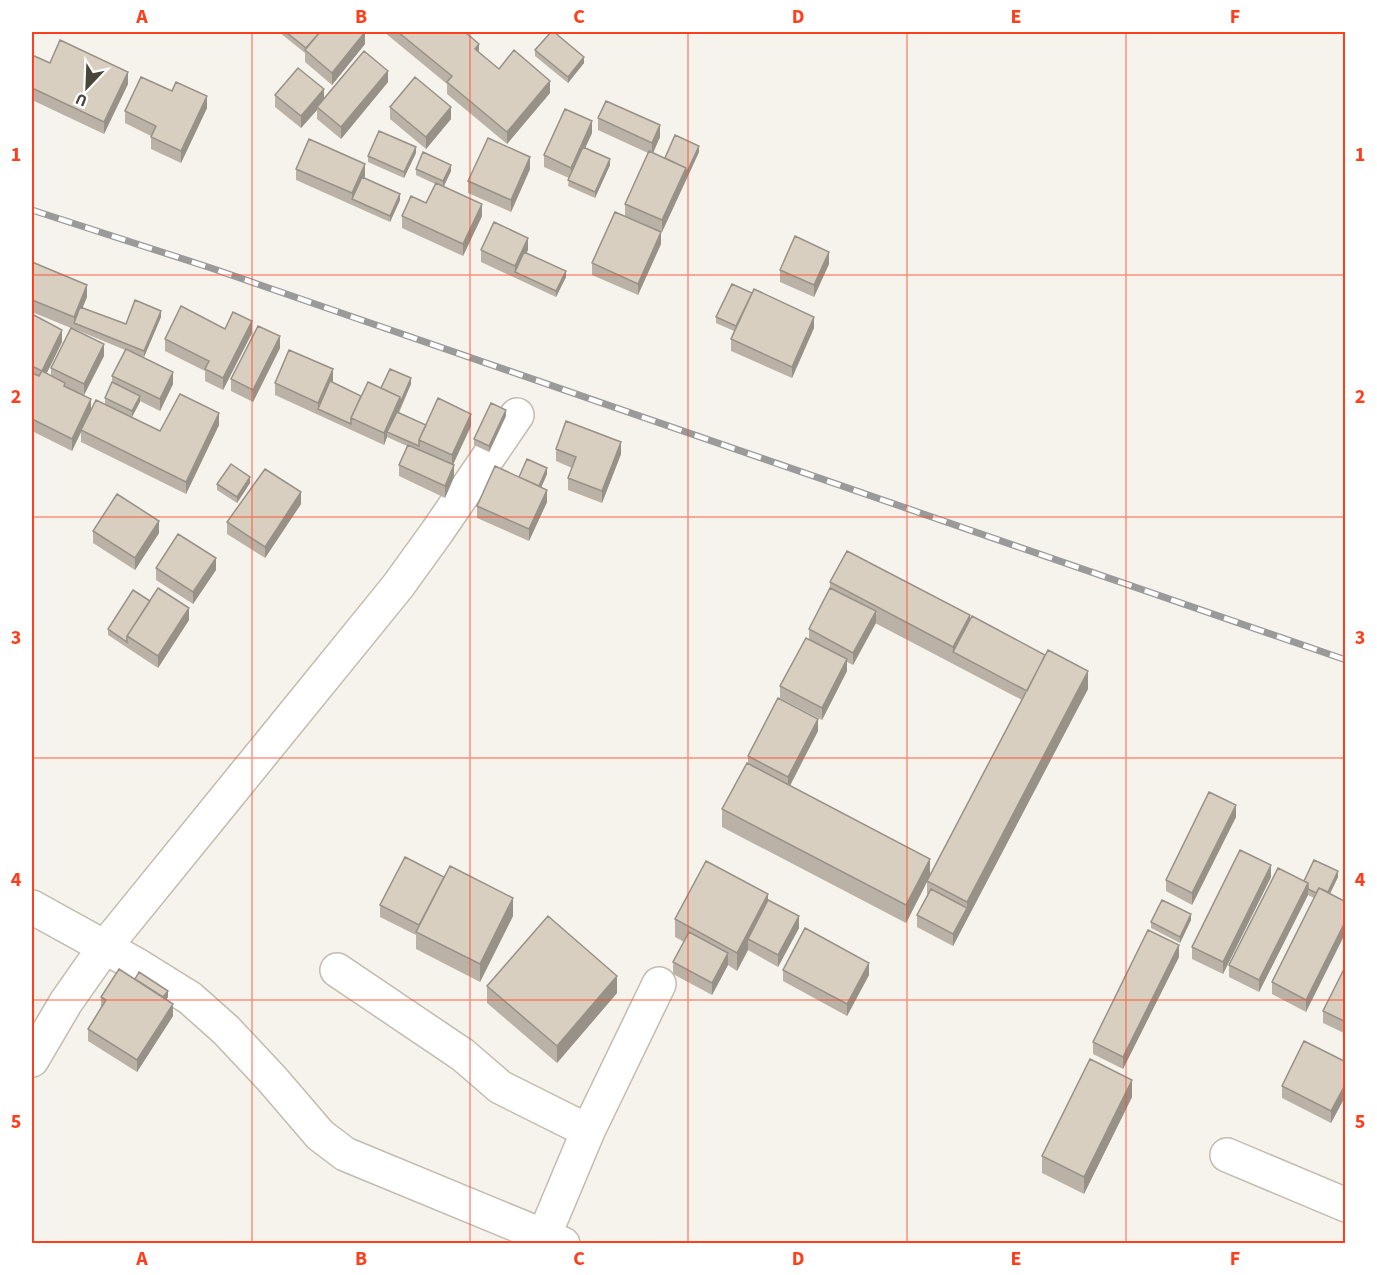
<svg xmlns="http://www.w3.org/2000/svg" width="1377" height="1275" font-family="'Source Sans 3',sans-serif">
  <rect width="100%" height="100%" fill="#f6f3ec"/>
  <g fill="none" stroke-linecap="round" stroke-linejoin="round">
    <g stroke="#c2bbae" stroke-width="36">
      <path id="minor" d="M32,907L137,965L190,998L226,1030L272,1079L320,1135L345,1154L563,1244
        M337,970L463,1055L500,1087L588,1131
        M32,1060L66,1002L104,948L398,586L437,532L517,415
        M1227,1155L1346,1205
        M544,1236L588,1131L659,984"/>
    </g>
    <use href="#minor" stroke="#fff" stroke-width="33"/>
    <g stroke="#9a9a9a" stroke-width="7">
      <path id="rail" d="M32,210L211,268L1346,660"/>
    </g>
    <use href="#rail" stroke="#fff" stroke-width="4.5" stroke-dasharray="14" stroke-linecap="butt"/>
  </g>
  <path fill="#bab2a6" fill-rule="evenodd" d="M279,32H364L365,44L332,85L305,62V53Z
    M384,32H465L479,52L499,69L550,93L507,144L447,94V84Z
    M535,50L584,63L568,83L535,56Z
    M32,55L50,63L128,84L104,134L32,100Z
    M388,82L341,139L317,119V110L301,128L275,107V95L324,98Z
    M390,107L451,119L426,149L390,119Z
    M207,108L181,163L151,149V136L125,123V111Z
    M598,118L660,137L653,153L665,158L699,152L662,232L625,216V204L648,153L598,130Z
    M592,133L585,148L610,165L595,198L568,186L569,178L544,167V155Z
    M416,153L404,178L368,162V156Z
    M296,169L365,176L364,178L400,200L390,222L296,180Z
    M416,169L451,171L444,186L482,216L463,256L402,228V216L426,203L435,184L416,175Z
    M530,169L511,212L468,193V181Z
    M661,244L638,295L592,275V263Z
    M481,250H528L526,253L566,277L556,297L481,262Z
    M32,262L87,297L82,308L126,324L161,317L144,357L137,354L173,384L160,411L140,401L132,417L160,431L219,425L186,494L81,442V432L72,451L32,431V314L62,342L46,374L51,376V368L71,328L32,312ZM72,328L125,350L112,376V382L105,398V404L91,409L84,395L104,356Z
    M829,264L814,297L780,282V270Z
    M716,317L814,328L792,378L731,351V339L734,331L716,323Z
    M252,333L223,390L205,381V371L165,351V339Z
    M280,348L253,402L231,391V379Z
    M333,381L332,382L361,396L381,388L411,384L399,413L426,425L471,426L452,465L454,477L445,498L399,476V465L407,446L387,437L384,445L275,395V383Z
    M506,416L489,452L474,445V439Z
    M556,449L621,454L602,503L568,490V478L572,468L556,461Z
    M547,474L541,488L547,502L529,541L477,518V506L519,477Z
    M250,483L237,503L217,490V484Z
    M301,504L265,558L227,534V522Z
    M93,531L159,533L135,570L93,543Z
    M156,568L216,570L193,604L156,580Z
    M830,582L970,621L1088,689L953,946L917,927V915L927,896V882L906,923L722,827V809L748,764V756L818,731L790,786L930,876L1022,700L875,623L853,665L847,662V671L822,720L780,698V686L809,639V629L830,588Z
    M150,601L189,620L158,668L108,635V629Z
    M1236,817L1192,905L1166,891V880Z
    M1271,877L1223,974L1192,959V947Z
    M1338,877L1330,894L1306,1012L1272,994V982L1314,898L1308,895L1259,992L1229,977V965L1304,881Z
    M768,900L799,928L778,967L748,950L737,971L728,965L712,995L673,974V962L684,942L675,937V919Z
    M380,905L513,916L480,982L416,949V935L380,917Z
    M1191,920L1180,943L1151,928V922Z
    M1179,957L1123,1069L1093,1054V1042Z
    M1346,965V1034L1323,1023V1011Z
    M783,970L869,975L847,1016L783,981Z
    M135,979L168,997L166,999L173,1016L137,1072L88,1041V1029L101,1007V997Z
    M487,986L617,993L557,1063L487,1003Z
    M1346,1062V1095L1331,1123L1282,1098V1086Z
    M1132,1097L1084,1194L1042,1173V1156Z
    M1346,1101V1112L1343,1111V1105Z"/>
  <path fill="#979187" d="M365,32V44L332,85V73Z
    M479,44V55L475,49Z
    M584,57V63L568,83V77Z
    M388,71V82L341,139V127Z
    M128,72V84L104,134V122Z
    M550,81V93L507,144V132Z
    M324,89V101L317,107V110L301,128V116Z
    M207,96V108L181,163V151Z
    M451,107V119L426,149V137Z
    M592,121V133L571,179V168Z
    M660,125V137L652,155V143Z
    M699,146V152L662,232V220L686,168Z
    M416,147V153L404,178V172Z
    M530,157V169L511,212V200Z
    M610,159V165L595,198V192Z
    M365,164V176L354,200L352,199V193Z
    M451,165V171L443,188V181Z
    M400,194V200L390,222V216Z
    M482,204V216L463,256V244Z
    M661,232V244L638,295V284Z
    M528,238V250L517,273L515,272V266Z
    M829,252V264L814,297V285Z
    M566,271V277L556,297V291Z
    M87,285V297L76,324L74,323V317Z
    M161,311V317L144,357V351Z
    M814,317V328L792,378V367Z
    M252,321V333L223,390V378Z
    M62,330V342L42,383V371Z
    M280,336V348L253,402V390Z
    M104,344V356L84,395V384Z
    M333,369V381L320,410L318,409V403Z
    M173,372V384L160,411V399Z
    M411,378V384L389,433L387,432V437L384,445V433L400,397Z
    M140,396V402L132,417V411Z
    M91,399V411L72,451V439Z
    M506,410V416L489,452V446Z
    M219,413V425L186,494V482Z
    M471,414V426L452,467V455Z
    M621,442V454L602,503V491Z
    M454,465V477L445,498V486Z
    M547,468V474L537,497V491Z
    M250,477V483L237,503V497Z
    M547,490V502L529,541V529Z
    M301,492V504L265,558V547Z
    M159,521V533L135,570V558Z
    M216,558V570L193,604V592Z
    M189,608V620L158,668V656Z
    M876,611V623L853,665V653Z
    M970,615V632L953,652V647Z
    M847,659V671L822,720V708Z
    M1088,671V689L953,946V934L967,908V902Z
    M818,719V731L788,789V777Z
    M1236,805V817L1192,905V893Z
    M930,859V876L906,923V905Z
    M1271,865V877L1223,974V962Z
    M1338,871V877L1325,903V897Z
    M1308,883V895L1259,992V980Z
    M768,894V912L748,939V950L737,971V953Z
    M513,898V916L480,982V964Z
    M1191,914V920L1180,943V937Z
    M799,916V928L778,967V955Z
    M33,917V929L32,931V919Z
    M1346,920V932L1306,1012V1000Z
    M1179,945V957L1123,1069V1057Z
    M728,953V965L712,995V983Z
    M869,963V975L847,1016V1004Z
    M617,976V993L557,1063V1046Z
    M168,991V997L160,1008V1002Z
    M173,1004V1016L137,1072V1060Z
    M1132,1080V1097L1084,1194V1177Z
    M1346,1083V1095L1331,1123V1111Z"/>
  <path fill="#d8cfc1" stroke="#979187" stroke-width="1.5" d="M286,32H320L306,48Z
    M320,32H365L332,73L305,50Z
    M398,32H465L479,44L475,49L499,69L514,50L550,81L507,132L447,82L452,76Z
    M551,32H554L584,57L568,77L535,50Z
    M60,40L128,72L104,122L32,88V55L50,63Z
    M364,51L388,71L341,127L317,107Z
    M298,68L324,89L301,116L275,95Z
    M141,77L172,91L176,82L207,96L181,151L151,137L156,126L125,111Z
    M415,77L451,107L426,137L390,107Z
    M606,101L660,125L652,143L598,118Z
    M565,109L592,121L571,168L544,155Z
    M379,131L416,147L404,172L368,156Z
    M675,135L699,146L686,174V168L665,158Z
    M488,138L530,157L511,200L468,181Z
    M309,139L365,164L352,193L296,169Z
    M583,147L610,159L595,192L568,180Z
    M649,151L686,168L662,220L625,204Z
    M423,152L451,165L443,181L416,169Z
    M362,177L400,194L390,216L352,199Z
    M436,183L482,204L463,244L402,216L411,196L426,203Z
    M615,212L661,232L638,284L592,263Z
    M494,222L528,238L515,266L481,250Z
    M795,236L829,252L814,285L780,270Z
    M524,252L566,271L556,291L515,272Z
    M32,262L87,285L74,317L32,300Z
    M732,284L752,293L736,326L716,317Z
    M754,289L814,317L792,367L731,339Z
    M135,300L161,311L144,351L74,323L80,307L126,324Z
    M181,306L225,329L233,312L252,321L223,378L205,369L209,361L165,339Z
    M32,314L62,330L42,371L65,383L64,386L91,399L72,439L32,419V373L39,376L42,371L32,366Z
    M258,326L280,336L253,390L231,379Z
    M71,328L104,344L84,384L51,368Z
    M126,349L173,372L160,399L112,376Z
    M289,350L333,369L318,403L275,383Z
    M390,369L411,378L400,403V397L381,388Z
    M330,381L361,396L351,418V424L318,409Z
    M112,382L140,396L132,411L105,398Z
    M368,382L400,397L384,433L351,418Z
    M180,394L219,413L186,482L81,430L96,400L160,431Z
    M438,398L471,414L452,455L419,440Z
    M491,403L506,410L489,446L474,439Z
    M397,412L426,425L419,440V446L387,432Z
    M566,421L621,442L602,491L568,478L576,457L556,449Z
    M408,445L454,465L445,486L399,465Z
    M527,459L547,468L539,486L519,477Z
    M231,464L250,477L237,497L217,484Z
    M495,466L547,490L529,529L477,506Z
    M265,469L301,492L265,547L227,522Z
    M117,494L159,521L135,558L93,531Z
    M178,534L216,558L193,592L156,568Z
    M847,551L970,615L953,647L830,582Z
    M158,588L189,608L158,656L127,636Z
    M830,588L876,611L853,653L809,629Z
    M133,590L150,601L127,636V642L108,629Z
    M972,616L1045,655L1027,691L953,652Z
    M806,638L847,659L822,708L780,686Z
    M1048,650L1088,671L967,902L927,881Z
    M778,698L818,719L788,777L748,756Z
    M747,763L930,859L906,905L722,809Z
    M1209,792L1236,805L1192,893L1166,880Z
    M1240,850L1271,865L1223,962L1192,947Z
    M405,857L444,877L419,925L380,905Z
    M1314,860L1338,871L1328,892L1319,888L1316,893L1308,889V883L1304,881Z
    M706,861L768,894L737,953L675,919Z
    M450,866L513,898L480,964L416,932Z
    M1278,868L1308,883L1259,980L1229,965Z
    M1319,888L1346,902V920L1306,1000L1272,982Z
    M931,889L967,908L953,934L917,915Z
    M768,900L799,916L778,955L748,939Z
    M1162,900L1191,914L1180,937L1151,922Z
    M548,916L617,976L557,1046L487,986Z
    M805,928L869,963L847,1004L783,970Z
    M1148,930L1179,945L1123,1057L1093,1042Z
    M689,932L728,953L712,983L673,962Z
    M1346,965V1022L1323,1011Z
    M119,969L173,1004L137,1060L88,1029L106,1000L101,997Z
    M139,972L168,991L163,997L135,979Z
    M1304,1041L1346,1062V1083L1331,1111L1282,1086Z
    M1090,1059L1132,1080L1084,1177L1042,1156Z"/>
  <path fill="none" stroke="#fc3f1d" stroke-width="1.5" stroke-opacity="0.55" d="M252,32V1244M470,32V1244M688,32V1244M907,32V1244M1126,32V1244M32,275H1346M32,517H1346M32,758H1346M32,1000H1346"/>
  <rect width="1377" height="1275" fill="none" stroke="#ffffff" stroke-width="66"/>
  <g transform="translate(87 87) rotate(203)" stroke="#ffffff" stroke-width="4.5" paint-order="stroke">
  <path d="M0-4.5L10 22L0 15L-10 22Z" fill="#4b4439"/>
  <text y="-9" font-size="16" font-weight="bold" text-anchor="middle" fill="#4b4439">U</text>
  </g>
  <rect x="33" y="33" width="1311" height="1209" fill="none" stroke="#fc3f1d" stroke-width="2"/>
  <g font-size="20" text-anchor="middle" font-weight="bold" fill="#fc3f1d">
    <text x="142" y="23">A</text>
    <text x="361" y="23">B</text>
    <text x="579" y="23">C</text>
    <text x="798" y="23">D</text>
    <text x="1016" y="23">E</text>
    <text x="1235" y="23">F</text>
    <text x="16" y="161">1</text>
    <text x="1360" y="161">1</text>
    <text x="16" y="403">2</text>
    <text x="1360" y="403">2</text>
    <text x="16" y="644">3</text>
    <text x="1360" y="644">3</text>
    <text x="16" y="886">4</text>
    <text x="1360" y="886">4</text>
    <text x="16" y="1128">5</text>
    <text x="1360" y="1128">5</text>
    <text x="142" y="1265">A</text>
    <text x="361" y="1265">B</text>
    <text x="579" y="1265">C</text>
    <text x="798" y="1265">D</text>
    <text x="1016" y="1265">E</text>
    <text x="1235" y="1265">F</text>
  </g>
</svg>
